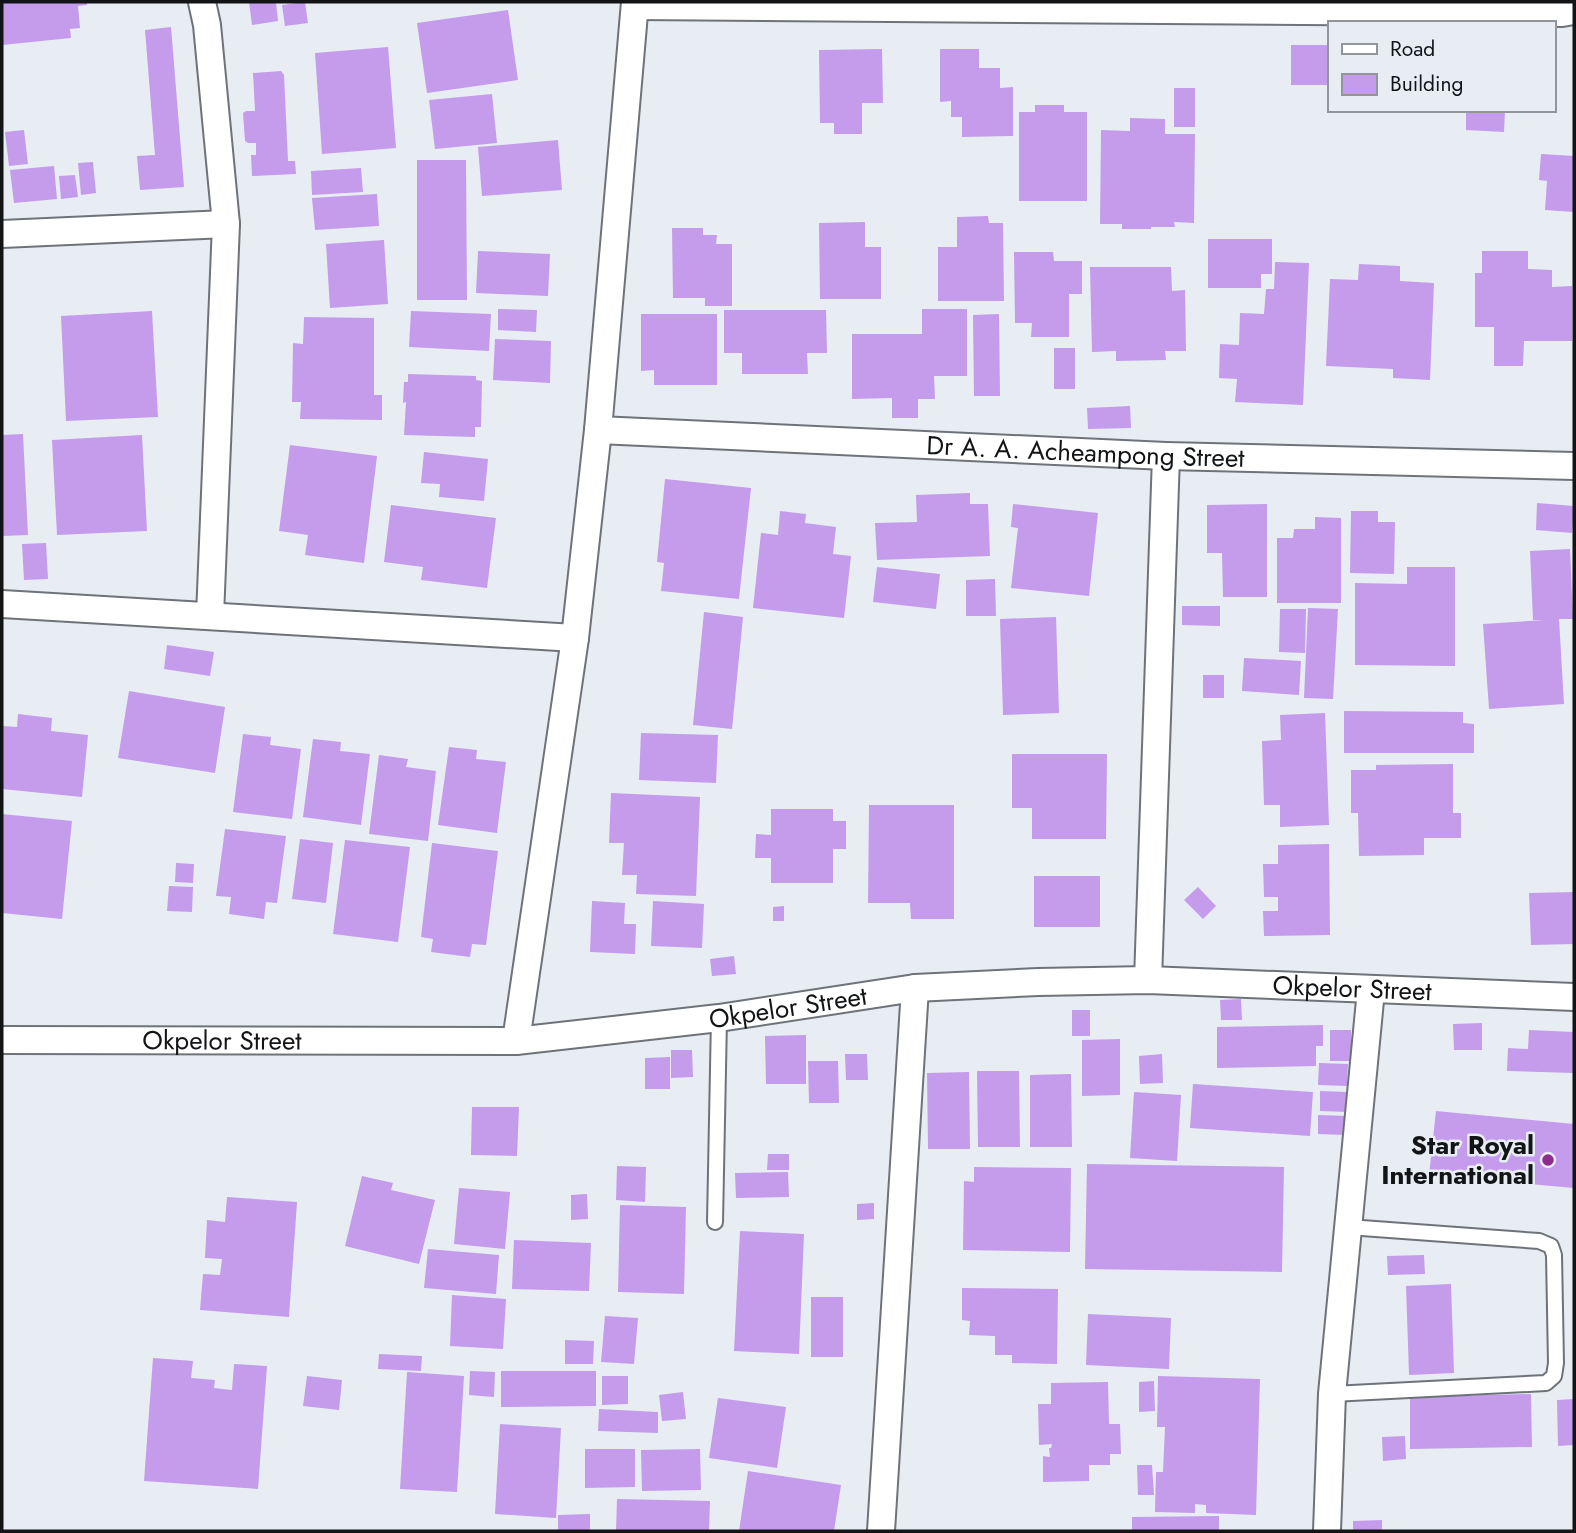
<svg xmlns="http://www.w3.org/2000/svg" width="1576" height="1533" font-family="Jost,sans-serif">
  <rect width="100%" height="100%" fill="#e8edf4"/>
  <path fill="#c59beb" d="M2,2H87V5L78,6L80,28L70,29L71,38L2,45Z
    M249,2H276L278,21L252,25Z
    M305,2L308,23L285,26L282,5Z
    M508,10L518,80L427,93L417,23Z
    M171,27L184,187L140,190L137,156L155,155L145,30Z
    M1291,45H1329V85H1291Z
    M388,47L396,148L322,154L315,53Z
    M882,49L883,103H862V134H834V123H820L819,50Z
    M940,49H979V68H1000V88L1013,87V136L962,137V117H951V101L940,102Z
    M281,71L284,75L288,161H295L296,174L252,176L251,155H256V143H248L245,141L243,113L246,111H255L253,73Z
    M1174,88H1195V127H1174Z
    M492,94L497,143L435,149L429,100Z
    M1035,105H1064V112H1087V201H1019V112H1035Z
    M1466,110H1505L1504,132L1466,130Z
    M1130,118L1165,119V134H1195L1194,223L1174,222L1175,227H1151V229H1122V224H1100L1101,130L1130,131Z
    M24,130L28,164L9,166L5,132Z
    M558,140L562,190L482,196L478,147Z
    M1541,154L1574,156V212L1545,210L1547,181L1539,180Z
    M417,160H466L467,300H417Z
    M93,162L96,193L81,195L78,163Z
    M54,166L57,199L14,203L10,170Z
    M361,168L363,192L312,195L311,171Z
    M75,175L78,197L61,199L59,176Z
    M377,194L379,226L315,230L312,198Z
    M988,216L989,223H1003L1004,301H938V247H957V217Z
    M865,222V247H881V299H820L819,223Z
    M672,228H703V235H717L716,244H732V306H705V298H673Z
    M1208,239H1272V274H1261V288H1208Z
    M384,240L388,304L330,308L326,244Z
    M478,251L550,254L548,296L476,293Z
    M1482,251H1528V269L1552,270V287L1572,286V341H1524L1523,366H1494V327H1475V273H1482Z
    M1014,252H1053L1054,261H1082V294H1069V337H1031L1032,323H1015Z
    M1275,262L1309,263L1303,405L1235,402L1237,379L1219,378L1220,344L1239,345L1240,313L1264,314L1266,289H1274Z
    M1359,264L1400,266V281L1434,283L1430,380L1393,378V369L1326,366L1330,279L1358,280Z
    M1090,267H1171L1172,291L1185,290L1186,351H1165L1166,360L1116,361V351L1092,352Z
    M498,309L537,310L536,332L498,330Z
    M922,309H967V376H934L935,399H918V418H892V398L852,399V334H922Z
    M724,310H826L827,353H807L808,374H742V353H724Z
    M152,311L158,417L66,421L61,316Z
    M411,311L491,314L489,351L409,347Z
    M641,314H717V385H654V370L641,371Z
    M999,314L1000,396H974L973,315Z
    M304,317L374,318V395H382V420L300,419L301,402H292L293,343L303,344Z
    M495,339L551,341L550,383L493,380Z
    M1054,348H1075V389H1054Z
    M408,374L476,376V380L482,381L481,427H475V437L404,435L406,402L403,403L404,382H408Z
    M1130,406L1131,428L1088,429L1087,408Z
    M23,434L28,535L2,536V435Z
    M142,435L147,531L57,535L52,440Z
    M290,445L377,456L364,563L305,555L308,535L279,531Z
    M424,452L488,459L484,501L439,497L440,484L421,483Z
    M665,479L751,488L739,599L661,591L664,563L657,562Z
    M970,493V504H988L990,556L877,560L875,523L917,522L916,495Z
    M1537,503L1574,506L1572,533L1536,530Z
    M1013,504L1098,513L1089,596L1011,588L1018,528L1011,527Z
    M1267,504V597H1223L1222,553H1207V505Z
    M391,505L496,518L487,588L421,580L423,567L384,562Z
    M780,511L806,514L805,523L836,527L833,554L851,556L844,618L753,608L761,533L778,535Z
    M1351,511H1378V522H1395L1394,574L1350,573Z
    M1315,517L1341,518V603H1277V538H1293L1294,529H1315Z
    M46,543L48,579L24,580L22,544Z
    M1570,549L1573,619H1559L1564,704L1489,709L1483,624L1545,620H1533L1530,551Z
    M877,567L940,574L936,609L873,602Z
    M1407,567H1455V666L1355,665V583L1407,584Z
    M995,579L996,616H966V580Z
    M1182,606H1220V626L1182,625Z
    M1308,608L1338,609L1333,699L1304,698Z
    M1280,609H1306L1305,653L1279,652Z
    M704,612L743,617L732,729L693,725Z
    M1056,617L1059,713L1003,715L1000,619Z
    M167,645L214,652L210,676L164,669Z
    M1244,658L1301,661L1299,695L1242,691Z
    M1203,675H1224V698H1203Z
    M129,691L225,707L215,773L118,758Z
    M1344,711L1463,712V723L1474,724V753H1344Z
    M1325,713L1329,825L1280,827V805H1264L1262,741L1281,740L1280,715Z
    M18,714L52,718L51,731L88,735L82,797L2,789V726L17,727Z
    M641,733L718,735L716,783L639,780Z
    M243,734L271,737L270,745L301,749L292,819L233,812Z
    M313,739L341,742L340,751L370,754L361,825L303,817Z
    M449,747L477,750L476,759L506,762L497,833L438,825Z
    M1012,754H1107L1106,839H1032V808H1012Z
    M379,755L408,759L406,767L436,771L428,841L369,834Z
    M1453,764V813H1461V838H1424V855L1359,856L1358,813H1351V770H1376V765Z
    M611,793L700,797L696,896L636,894L637,875H622L624,843H609Z
    M869,805H954V919H911L910,903H868Z
    M771,809H833V821H846V849H833V883H771V858H755L756,834L771,835Z
    M2,814L72,821L62,919L2,913Z
    M225,829L286,836L277,903L266,902L264,919L229,914L231,897L216,896Z
    M300,839L333,843L326,903L292,899Z
    M345,840L410,847L398,942L333,934Z
    M432,843L498,851L486,945L472,944L470,957L431,952L433,939L421,937Z
    M1329,844L1330,935L1264,936L1263,911H1278V897H1264L1263,864H1278V845Z
    M176,863L194,864L193,883L175,882Z
    M1034,876H1100V927H1034Z
    M169,886L193,887L192,912L167,911Z
    M1198,887L1216,906L1203,919L1184,900Z
    M1574,892V944L1531,945L1529,893Z
    M592,901L625,903L624,924H636L635,954L590,952Z
    M653,901L704,904L702,948L651,946Z
    M784,906V921H773V907Z
    M734,956L736,974L712,976L710,959Z
    M1241,999L1242,1020H1221L1220,1000Z
    M1072,1010H1090V1036H1072Z
    M1482,1023V1050H1454L1453,1024Z
    M1323,1025V1046H1316V1066L1217,1068V1027Z
    M1330,1030H1351L1352,1061H1330Z
    M1529,1030L1574,1032V1073L1507,1071L1508,1048L1528,1049Z
    M806,1035V1084H766L765,1036Z
    M1120,1039V1095L1082,1096V1040Z
    M671,1050H692L693,1077L671,1078Z
    M845,1054H867L868,1080H846Z
    M1162,1054L1163,1083L1140,1084L1139,1056Z
    M670,1057V1089H645V1058Z
    M808,1061H838L839,1103H809Z
    M1319,1063L1348,1064L1347,1086L1318,1085Z
    M977,1071H1019L1020,1147H978Z
    M969,1072L970,1149H928L927,1073Z
    M1071,1074L1072,1147H1030V1075Z
    M1193,1084L1313,1092L1310,1136L1190,1128Z
    M1320,1091L1348,1092V1112L1320,1111Z
    M1134,1092L1181,1095L1177,1161L1130,1158Z
    M472,1107H519L517,1156L471,1155Z
    M1436,1111L1574,1124V1188L1429,1175Z
    M1318,1115L1347,1116L1346,1135L1318,1134Z
    M768,1154H789V1170H767Z
    M1087,1164L1284,1167L1282,1272L1085,1269Z
    M617,1166L646,1167L645,1202L616,1200Z
    M974,1167L1071,1168L1070,1252L963,1250L964,1181L974,1182Z
    M788,1172L789,1197L736,1198L735,1173Z
    M362,1176L393,1183L391,1190L435,1200L419,1264L345,1246Z
    M459,1188L510,1192L505,1249L454,1244Z
    M587,1194L588,1219L571,1220V1195Z
    M227,1197L297,1202L289,1317L200,1310L203,1274L220,1275L222,1259L205,1258L207,1220L225,1222Z
    M874,1203V1219L857,1220V1204Z
    M620,1205L686,1207L684,1294L618,1292Z
    M740,1231L804,1234L799,1354L734,1351Z
    M514,1240L591,1243L589,1291L512,1289Z
    M428,1249L499,1255L496,1294L424,1288Z
    M1424,1255L1425,1274L1388,1275L1387,1256Z
    M1451,1284L1454,1373L1409,1375L1406,1286Z
    M962,1288L1058,1289L1057,1364L1012,1363V1355H995V1336L969,1335L970,1321L962,1320Z
    M452,1295L506,1299L503,1349L450,1346Z
    M811,1297H843V1357H811Z
    M1088,1314L1171,1318L1169,1369L1086,1365Z
    M605,1316L638,1318L634,1364L601,1362Z
    M565,1340L594,1341L593,1364H565Z
    M379,1354L422,1356L421,1371L378,1369Z
    M153,1358L193,1361L191,1378L215,1380L214,1388L232,1390L234,1364L267,1366L258,1489L144,1481Z
    M470,1371L495,1372L494,1397L469,1395Z
    M501,1371H596V1406L501,1407Z
    M407,1372L464,1376L457,1492L400,1489Z
    M307,1376L342,1380L339,1410L303,1406Z
    M602,1376H628V1404L602,1405Z
    M1158,1376L1260,1379L1256,1515L1206,1513V1505L1195,1504V1513L1155,1512L1156,1472H1163L1165,1427H1157Z
    M1154,1381L1155,1411L1139,1412V1382Z
    M1108,1382L1109,1424H1120L1121,1454H1110V1465H1089V1481L1043,1482V1456L1050,1457L1049,1448H1051L1052,1444L1039,1445L1038,1404H1051V1383Z
    M683,1392L686,1419L662,1421L659,1395Z
    M1531,1394L1532,1447L1410,1449V1397Z
    M718,1398L786,1407L777,1468L709,1458Z
    M1574,1399V1445L1558,1446L1557,1400Z
    M599,1409L658,1412V1433L598,1431Z
    M500,1424L561,1428L556,1518L495,1514Z
    M1405,1436L1406,1459L1383,1461L1382,1437Z
    M585,1449H635V1487L585,1488Z
    M700,1449L701,1490L642,1491L641,1450Z
    M1137,1465H1152L1154,1495H1138Z
    M748,1471L841,1485L834,1531H739Z
    M617,1499L710,1501L709,1531H616Z
    M590,1514V1531H558V1515Z
    M1219,1516V1531H1132V1517Z
    M1382,1520V1531H1353V1521Z"/>
  <g fill="none" stroke-linecap="round" stroke-linejoin="round">
    <g stroke="#6e7379" stroke-width="18">
      <path id="lane" d="M715,1222L719,1018
        M1332,1394L1546,1383L1554,1376L1556,1363L1554,1255L1551,1246L1539,1241L1348,1227"/>
    </g>
    <g stroke="#6e7379" stroke-width="30">
      <g id="street">
        <path d="M202,2L207,25L226,224L210,616"/>
        <path d="M635,6L1562,13L1574,11"/>
        <path d="M2,234L226,224"/>
        <path id="s1" d="M598,430L1166,456L1574,466"/>
        <path d="M2,604L575,638"/>
        <path d="M1148,980L1166,456"/>
        <path id="s2" d="M2,1040L516,1041L719,1018L915,988L1038,982L1148,980L1574,997"/>
        <path d="M516,1041L575,638L598,430L635,2"/>
        <path d="M881,1531L915,988"/>
        <path d="M1327,1531L1332,1394L1371,990"/>
      </g>
    </g>
    <use href="#lane" stroke="#fff" stroke-width="14"/>
    <use href="#street" stroke="#fff" stroke-width="26"/>
  </g>
  <circle fill="#8f2b91" stroke="#e8edf4" stroke-width="2.5" cx="1548" cy="1160" r="7"/>
  <g text-anchor="middle" dominant-baseline="central" stroke-width="5" stroke-linejoin="round" paint-order="stroke">
    <g font-size="26" fill="#121416" stroke="#e8edf4">
      <text stroke="none"><textPath href="#s1" startOffset="488">Dr A. A. Acheampong Street</textPath></text>
      <text stroke="none"><textPath href="#s2" startOffset="1354">Okpelor Street</textPath></text>
      <text stroke="none"><textPath href="#s2" startOffset="788">Okpelor Street</textPath></text>
      <text stroke="none"><textPath href="#s2" startOffset="220">Okpelor Street</textPath></text>
    </g>
    <g font-size="26" font-weight="bold" fill="#121416" stroke="#e8edf4" text-anchor="end">
      <text x="1534" y="1145">Star Royal<tspan x="1534" dy="30">International</tspan></text>
    </g>
  </g>
  <rect width="1576" height="1533" fill="none" stroke="#121416" stroke-width="7"/>
  <rect x="1328" y="21" width="228" height="91" fill="#e8edf4" stroke="#92969b" stroke-width="2"/>
  <rect x="1342" y="44" width="35" height="10" fill="#ffffff" stroke="#92969b" stroke-width="2"/>
  <text x="1390" y="56" font-size="21" fill="#121416">Road</text>
  <rect x="1342" y="74" width="35" height="21" fill="#c59beb" stroke="#92969b" stroke-width="2"/>
  <text x="1390" y="91" font-size="21" fill="#121416">Building</text>
</svg>
